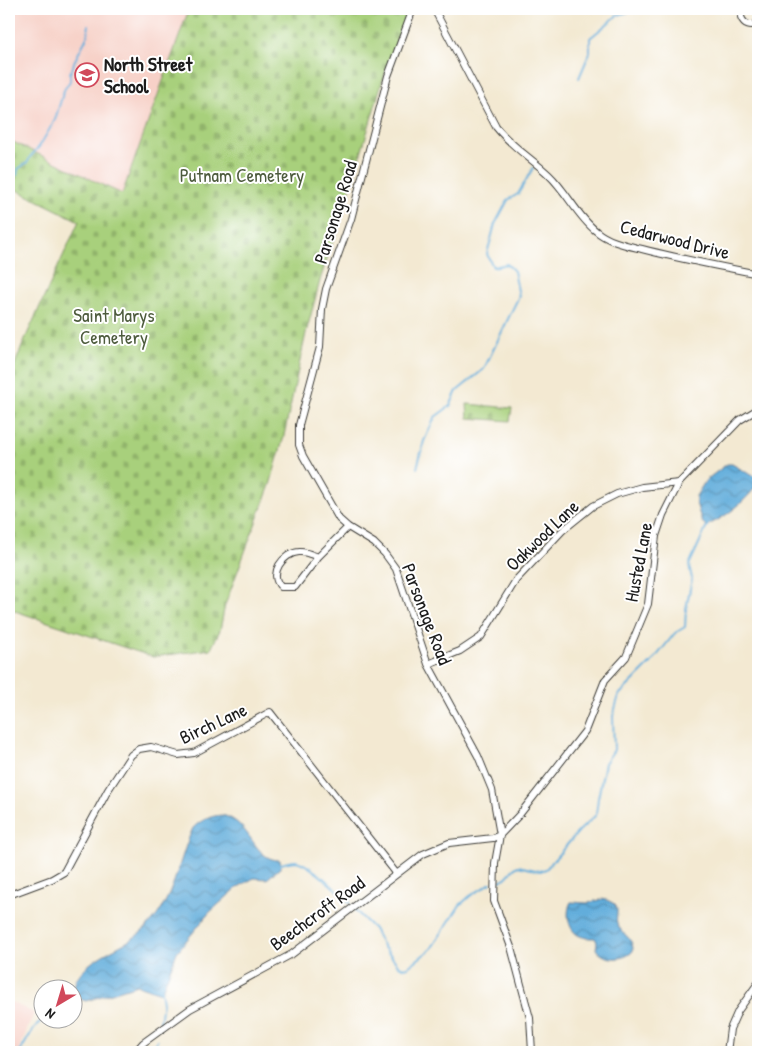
<svg xmlns="http://www.w3.org/2000/svg" width="767" height="1061" font-family="'Patrick Hand',sans-serif">
  <defs>
    <pattern id="cemetery-stones" width="16" height="16" patternUnits="userSpaceOnUse" patternTransform="scale(1.25)"><rect width="16" height="16" fill="#a8d07b"/><path d="M2 7V4a2 2 0 0 1 4 0v3zM10 15v-3a2 2 0 0 1 4 0v3z" fill="#90b26a"/></pattern>
    <pattern id="water-waves" width="16" height="10" patternUnits="userSpaceOnUse" patternTransform="scale(1.25)"><rect width="16" height="10" fill="#62addb"/><path d="M0 5q4-4 8 0t8 0" fill="none" stroke="#508cb1"/></pattern>
  </defs>
  <rect width="100%" height="100%" fill="#fff"/>
  <filter id="ink" filterUnits="userSpaceOnUse"><feTurbulence type="fractalNoise" baseFrequency=".02" numOctaves="2"/><feDisplacementMap in="SourceGraphic" scale="10" xChannelSelector="R" yChannelSelector="G"/><feConvolveMatrix kernelMatrix="1 2 1 2 8 2 1 2 1" color-interpolation-filters="sRGB"/></filter>
  <filter id="wash" filterUnits="userSpaceOnUse"><feTurbulence type="fractalNoise" baseFrequency=".0096" numOctaves="4" result="noise"/><feDisplacementMap in="SourceGraphic" scale="20" xChannelSelector="R" yChannelSelector="G"/><feGaussianBlur stdDeviation="1.12" result="paint"/><feColorMatrix in="noise" values="0 0 0 0 0 0 0 0 0 0 0 0 0 0 0 0 0 1.4 0 .05"/><feComposite in="paint" operator="in"/></filter>
  <g filter="url(#wash)">
    <rect width="100%" height="100%" fill="#f3e9d2"/>
    <path fill="#f7d1c8" d="M9,9H189L122,195L9,140Z
      M9,1001L34,1013L18,1052H9Z"/>
    <path fill="url(#cemetery-stones)" stroke="#62764c" d="M189,9H408L382,82L354,177L321,277L306,333L283,440L270,485L225,605L220,630L211,649L153,657L9,609V379L25,339L79,221L9,186V140L122,194Z
      M467,404L512,408L510,421L468,418Z"/>
    <path fill="url(#water-waves)" stroke="#3f647c" d="M727,464H732L756,478L757,485C744,503 726,517 706,526L702,522L696,503V496L706,480Z
      M222,815C252,822 253,861 280,860L281,867L267,879L254,878L238,887L209,913L177,952L161,993L137,985L86,1001L73,997C74,991 74,983 77,978C94,952 127,948 148,926C174,900 178,861 193,828C201,820 210,816 222,815Z
      M603,899C606,900 611,901 614,904C620,909 615,917 617,923C621,935 634,937 633,951C624,961 604,961 596,949L597,942L595,938C591,938 586,938 583,937C568,934 565,912 571,902L587,903Z"/>
    <g fill="none" stroke-linecap="round" stroke-linejoin="round">
      <path stroke="#62addb" stroke-width="2" d="M579,78L590,52V38L618,15L628,12L631,9
        M17,175L18,169L28,162L30,157L39,147L55,120L64,90L70,81V73L73,67L74,62L87,37L89,25
        M9,200L15,184
        M417,468L424,441L435,417L450,406L457,391L484,369L519,296L514,271L507,264L493,267L487,254L495,224L508,200L518,194L533,168
        M753,477L758,474
        M280,864C285,863 291,861 296,861C311,864 339,892 350,903
        M500,881C508,879 510,870 518,866L540,871L546,869L579,831L596,815L598,798L605,763L614,750L613,716L619,695L652,662L675,633L685,627L686,609L692,579L689,565L709,522
        M355,910L374,929L382,945L399,966L404,968L408,967L431,949L460,905L470,896L491,883
        M160,1023L163,1002L161,991
        M20,1052L31,1033L43,1018
        M152,1052L157,1040"/>
    </g>
  </g>
  <g filter="url(#ink)">
    <g fill="none" stroke-linecap="round" stroke-linejoin="round">
      <g stroke="#3c3b37" stroke-width="8">
        <path id="minor" d="M413,9L388,76L351,219L326,289L322,309L320,347L299,425V445L303,456L339,519L348,527L374,543L385,554L396,569L428,664L478,756L492,790L500,835L495,863L494,901L511,947L523,992L530,1018L532,1052
          M434,9L496,127C512,147 531,158 549,175C567,192 577,216 596,231C609,242 626,245 642,249C680,259 719,266 758,274
          M742,9L741,17C744,25 751,27 758,23
          M318,557C312,555 306,551 299,552C283,553 268,574 281,587H295L318,557L348,527
          M428,664L460,651L481,637L516,580L562,531L593,506L617,494L642,487L679,483
          M9,895L52,879L64,872L108,790L131,755L139,749L151,747L178,755L194,753L270,712L396,873
          M135,1052L143,1043L190,1009L292,954L423,854L449,843L493,838L500,835L520,814L585,731L605,680L626,657L648,604L656,536L663,515L679,483L740,420L758,409
          M727,1052L730,1029L738,1011L758,983"/>
      </g>
      <use href="#minor" stroke="#fff" stroke-width="6"/>
    </g>
  </g>
  <defs>
    <g id="school-ring" transform="scale(1.25)"><circle r="9.5" fill="#fff" stroke="#d1495b" stroke-width="1.5"/><path d="M0-5L7-2L0 1L-7-2ZM-4 1L0 2.5L4 1V4Q0 6-4 4Z" fill="#d1495b"/></g>
  </defs>
  <g fill-rule="evenodd">
    <use href="#school-ring" x="87" y="75"/>
  </g>
  <g text-anchor="middle" dominant-baseline="central" stroke-width="4" stroke-linejoin="round" paint-order="stroke">
    <g font-size="19" font-weight="bold" fill="#1c1c1c" stroke="#fff" text-anchor="start">
      <text x="104" y="64">North Street<tspan x="104" dy="22">School</tspan></text>
    </g>
    <g font-size="19" fill="#4d5b3d" stroke="#fff">
      <text x="242" y="175">Putnam Cemetery</text>
      <text x="114" y="315">Saint Marys<tspan x="114" dy="22">Cemetery</tspan></text>
    </g>
    <g font-size="19" fill="#1c1c1c" stroke="#fff">
      <text transform="translate(335 212) rotate(-73)">Parsonage Road</text>
      <text transform="translate(675 239) rotate(14)">Cedarwood Drive</text>
      <text transform="translate(542 535) rotate(-44)">Oakwood Lane</text>
      <text transform="translate(638 562) rotate(-79)">Husted Lane</text>
      <text transform="translate(427 614) rotate(69)">Parsonage Road</text>
      <text transform="translate(213 723) rotate(-25)">Birch Lane</text>
      <text transform="translate(317 913) rotate(-36)">Beechcroft Road</text>
    </g>
  </g>
  <rect width="767" height="1061" fill="none" stroke="#fff" stroke-width="30"/>
  <g transform="translate(58 1004) rotate(218)"><circle r="24" fill="#ffffff" stroke="#a4a4a4"/>
  <path d="M0-4L9 19L0 12L-9 19Z" fill="#d1495b"/>
  <text y="-8" font-size="14" font-weight="bold" text-anchor="middle" fill="#1c1c1c">N</text>
  </g>
</svg>
